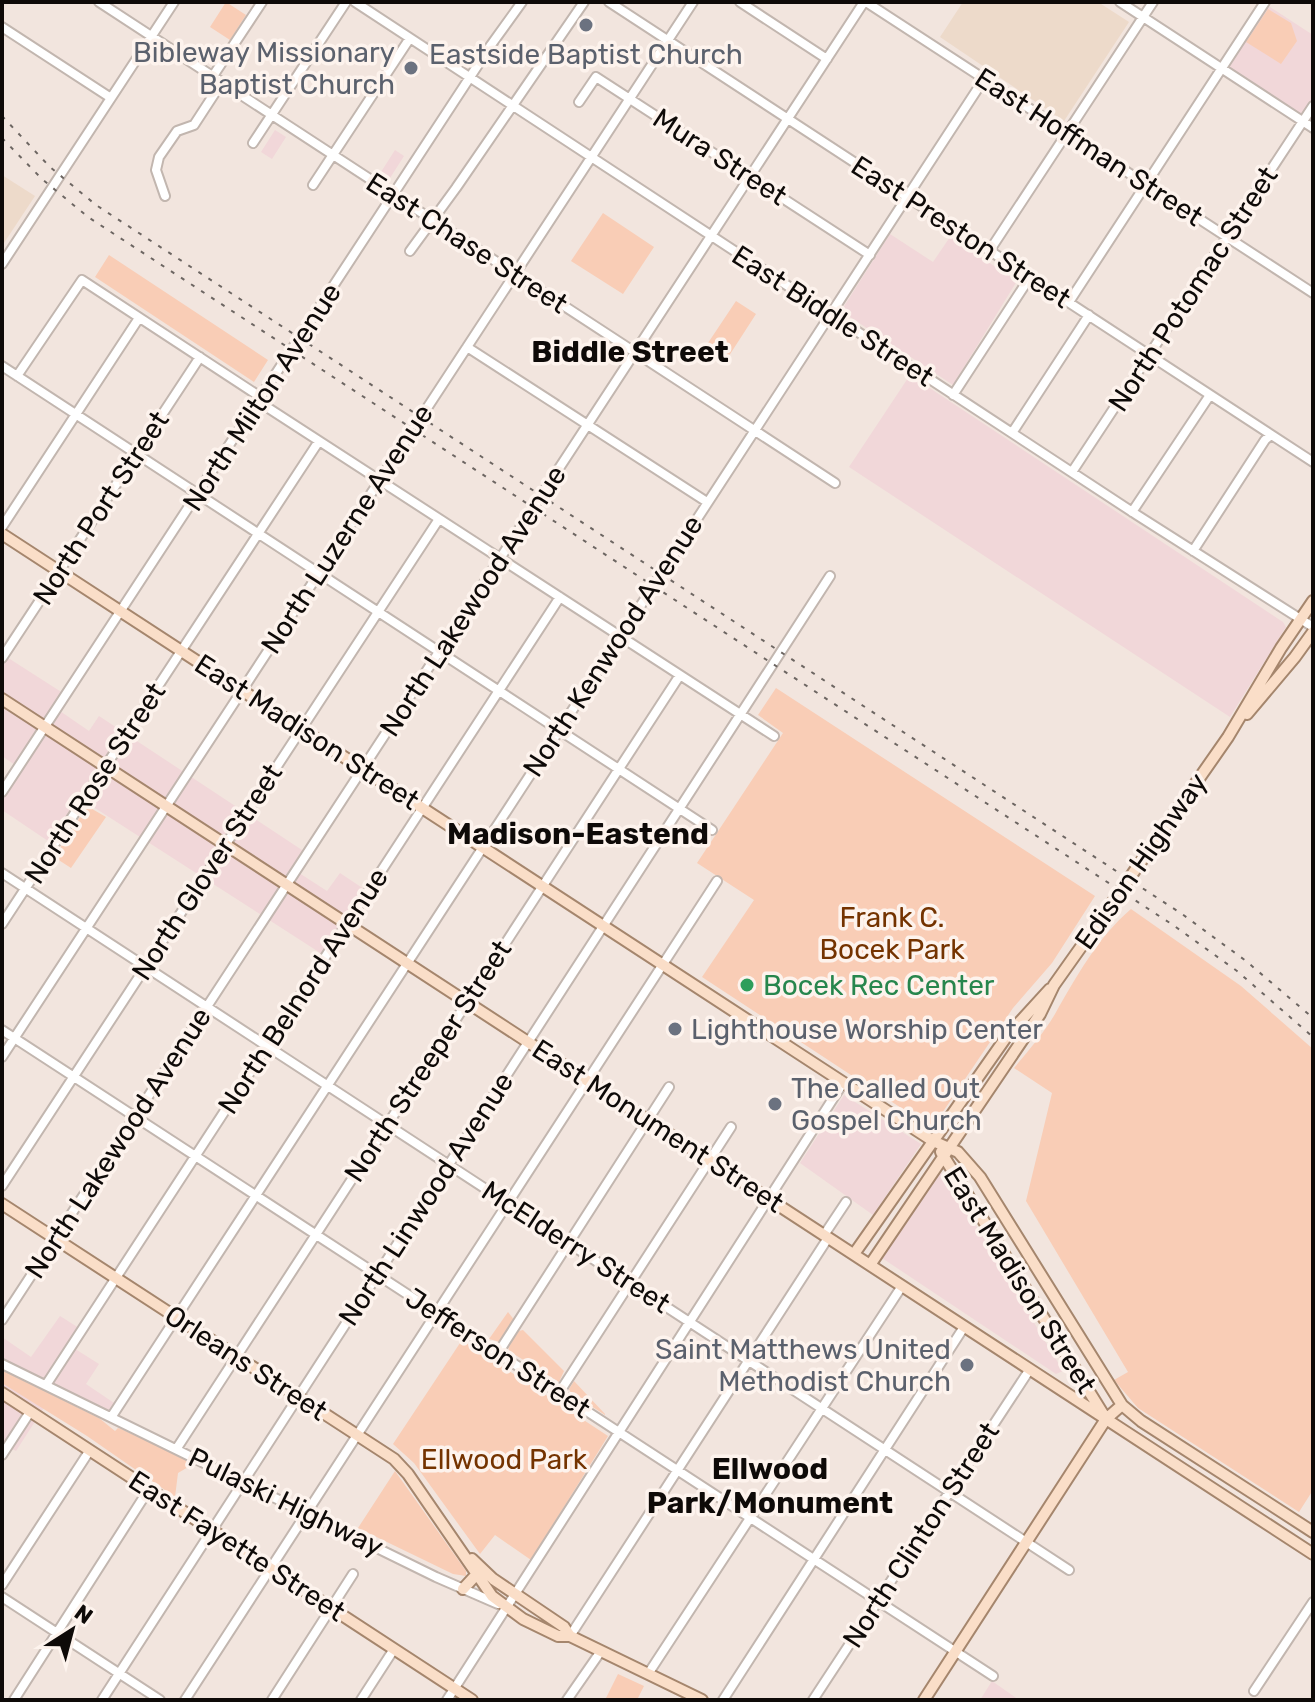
<svg xmlns="http://www.w3.org/2000/svg" width="1315" height="1702" font-family="Rubik,sans-serif">
  <rect width="100%" height="100%" fill="#f2e5de"/>
  <path fill="#f1d7d9" d="M1264,3L1313,35V107L1303,123L1220,68Z
    M275,130L286,137L272,159L261,152Z
    M395,150L404,156L390,178L381,172Z
    M890,234L933,262L950,237L1017,281L953,385L841,311Z
    M910,375L1283,622L1286,627L1230,717L849,467Z
    M2,654L66,695L57,709L89,731L99,716L308,854L296,871L327,891L340,873L367,891L325,956L84,801L54,845L2,810V792L18,767L2,756Z
    M844,1095L921,1144L873,1215L800,1163Z
    M939,1173L945,1174L1063,1371L1056,1374L882,1258Z
    M60,1316L82,1330L72,1347L99,1364L86,1384L120,1407L113,1416L56,1389L16,1451L2,1444V1337L31,1357Z
    M992,1681L1019,1700H980Z"/>
  <path fill="#eddaca" d="M963,2H1098L1129,22L1064,121L940,37Z
    M2,175L35,196L2,246Z"/>
  <path fill="#f9cdb6" d="M226,2L246,15L230,40L210,27Z
    M1268,9L1291,23L1297,41L1281,64L1246,42Z
    M603,213L654,247L623,294L571,261Z
    M109,255L268,360L254,382L95,277Z
    M736,301L756,314L725,362L704,349Z
    M776,688L1095,896L1052,963L1013,1008L936,1122L927,1125L702,977L754,900L697,863L783,733L758,715Z
    M87,806L106,817L71,868L54,857Z
    M1131,909L1241,986L1313,1049V1490L1299,1512L1138,1408L1114,1380L1128,1372L1026,1201L1052,1093L1014,1068C1028,1051 1044,1033 1055,1014C1076,977 1098,937 1131,909Z
    M508,1312L515,1321L500,1342L489,1339Z
    M523,1330L564,1371L559,1382L509,1351L508,1346L519,1331Z
    M462,1340L608,1436L531,1560L495,1535L480,1554L414,1463L393,1444Z
    M2,1370L99,1418L115,1431L118,1428L121,1429L195,1463L178,1473L175,1497L87,1436L2,1383Z
    M574,1381L605,1414V1415L571,1393L569,1389Z
    M395,1471L466,1571V1576L453,1574L358,1528Z
    M618,1674L644,1686L637,1700H605Z"/>
  <g fill="none" stroke-linecap="round" stroke-linejoin="round">
    <g stroke="#c2b6af" stroke-width="12">
      <path id="minor" d="M99,2L835,483
        M355,2L1137,515L1313,627
        M609,2L1313,462
        M740,2L827,59
        M866,2L1313,293
        M1120,2L1313,128
        M2,27L111,98
        M213,76L262,2
        M579,102L596,77L870,255
        M253,143L346,2
        M313,185L410,38
        M165,196L156,170L159,157L177,131L194,125L222,82
        M990,250L1153,2
        M410,251L456,188L584,2
        M2,264L174,2
        M1069,302L1265,2
        M467,347L707,502
        M2,366L712,830
        M17,376L82,280L262,398
        M953,395L1030,277
        M259,402L774,736
        M1012,433L1089,315
        M1072,472L1313,106
        M1132,512L1210,395
        M2,527L139,318
        M1193,551L1265,440L1271,435
        M2,658L200,357
        M2,792L491,45L522,2
        M2,873L1069,1570
        M2,924L319,441
        M2,1030L993,1676
        M2,1057L693,2
        M2,1186L439,519
        M824,1235L846,1202
        M2,1320L864,2
        M498,1353L669,1087
        M2,1364L436,1577L498,1604
        M46,1385L560,597
        M559,1393L731,1127
        M112,1416L984,79
        M177,1448L680,675
        M2,1455L30,1412
        M2,1585L90,1450
        M2,1597L160,1700
        M570,1636L828,1238
        M648,1674L902,1286
        M1254,1691L1313,1602
        M14,1700L149,1489
        M102,1700L830,576
        M185,1700L717,881
        M272,1700L353,1574
        M361,1700L394,1649
        M447,1700L843,1083
        M567,1700L601,1651
        M723,1700L964,1327
        M813,1700L1030,1369"/>
    </g>
    <g stroke="#a5866d" stroke-width="14">
      <path id="major" d="M2,534L933,1141L958,1152L980,1177L1122,1405L1141,1421L1313,1532
        M2,699L1313,1554
        M1247,714L1295,657L1313,632
        M1161,833L1228,737L1281,648L1313,601
        M941,1152L1103,1414
        M2,1204L394,1459L408,1474L492,1596L523,1619L558,1636H570L702,1700
        M854,1254L1007,1036L1050,989
        M870,1265L1040,1014L1054,985L1110,906
        M2,1393L472,1700
        M472,1559L493,1579L564,1627L570,1636
        M463,1589L476,1575
        M924,1700L1106,1419L1122,1405"/>
    </g>
    <use href="#minor" stroke="#fff" stroke-width="8"/>
    <use href="#major" stroke="#fadec8" stroke-width="10"/>
    <path stroke="#6d6662" stroke-width="2" stroke-dasharray="4 8" stroke-linecap="butt" d="M2,116L50,167L96,205L1182,914L1246,961L1313,1018
      M2,138L42,179L88,217L1173,925L1237,971L1313,1037"/>
    <g stroke="#a5866d" stroke-width="14" stroke-linecap="butt">
      <path id="major-bridge" d="M1110,906L1161,833"/>
    </g>
    <use href="#major-bridge" stroke="#fadec8" stroke-width="10"/>
  </g>
  <g fill="#6b7280" stroke="#fdf3ed" stroke-width="3">
    <circle cx="586" cy="25" r="8"/>
    <circle cx="411" cy="68" r="8"/>
    <circle cx="675" cy="1029" r="8"/>
    <circle cx="775" cy="1104" r="8"/>
    <circle cx="967" cy="1365" r="8"/>
  </g>
  <circle fill="#2e9e5b" stroke="#fdf3ed" stroke-width="3" cx="747" cy="985" r="8"/>
  <g text-anchor="middle" dominant-baseline="central" stroke-width="7" stroke-linejoin="round" paint-order="stroke">
    <g font-size="28" fill="#5b616d" stroke="#fdf3ed" text-anchor="end">
      <text x="395" y="52">Bibleway Missionary<tspan x="395" dy="32">Baptist Church</tspan></text>
      <text x="586" y="54" text-anchor="middle">Eastside Baptist Church</text>
      <text x="691" y="1029" text-anchor="start">Lighthouse Worship Center</text>
      <text x="791" y="1088" text-anchor="start">The Called Out<tspan x="791" dy="32">Gospel Church</tspan></text>
      <text x="951" y="1349">Saint Matthews United<tspan x="951" dy="32">Methodist Church</tspan></text>
    </g>
    <g font-size="28" fill="#0e0a08" stroke="#fdf3ed">
      <text transform="translate(1089 147) rotate(33)">East Hoffman Street</text>
      <text transform="translate(720 157) rotate(33)">Mura Street</text>
      <text transform="translate(961 232) rotate(33)">East Preston Street</text>
      <text transform="translate(467 243) rotate(33)">East Chase Street</text>
      <text transform="translate(1193 289) rotate(-57)">North Potomac Street</text>
      <text transform="translate(833 316) rotate(33)">East Biddle Street</text>
      <text transform="translate(262 397) rotate(-57)">North Milton Avenue</text>
      <text transform="translate(101 508) rotate(-57)">North Port Street</text>
      <text transform="translate(347 529) rotate(-57)">North Luzerne Avenue</text>
      <text transform="translate(473 601) rotate(-57)">North Lakewood Avenue</text>
      <text transform="translate(613 646) rotate(-57)">North Kenwood Avenue</text>
      <text transform="translate(307 732) rotate(33)">East Madison Street</text>
      <text transform="translate(95 783) rotate(-57)">North Rose Street</text>
      <text transform="translate(1141 861) rotate(-55)">Edison Highway</text>
      <text transform="translate(207 872) rotate(-57)">North Glover Street</text>
      <text transform="translate(303 991) rotate(-57)">North Belnord Avenue</text>
      <text transform="translate(428 1061) rotate(-57)">North Streeper Street</text>
      <text transform="translate(658 1126) rotate(33)">East Monument Street</text>
      <text transform="translate(118 1143) rotate(-57)">North Lakewood Avenue</text>
      <text transform="translate(426 1199) rotate(-57)">North Linwood Avenue</text>
      <text transform="translate(576 1247) rotate(33)">McElderry Street</text>
      <text transform="translate(1020 1280) rotate(58)">East Madison Street</text>
      <text transform="translate(498 1353) rotate(33)">Jefferson Street</text>
      <text transform="translate(246 1363) rotate(33)">Orleans Street</text>
      <text transform="translate(286 1502) rotate(26)">Pulaski Highway</text>
      <text transform="translate(921 1535) rotate(-57)">North Clinton Street</text>
      <text transform="translate(237 1546) rotate(33)">East Fayette Street</text>
    </g>
    <g font-size="28" fill="#743300" stroke="#fdf3ed">
      <text x="892" y="917">Frank C.<tspan x="892" dy="32">Bocek Park</tspan></text>
      <text x="504" y="1459">Ellwood Park</text>
    </g>
    <g font-size="28" fill="#27864d" stroke="#fdf3ed" text-anchor="start">
      <text x="763" y="985">Bocek Rec Center</text>
    </g>
    <g font-size="30" font-weight="bold" fill="#0e0a08" stroke="#fdf3ed">
      <text x="630" y="352">Biddle Street</text>
      <text x="578" y="834">Madison-Eastend</text>
      <text x="770" y="1469">Ellwood<tspan x="770" dy="34">Park/Monument</tspan></text>
    </g>
  </g>
  <rect width="1315" height="1702" fill="none" stroke="#0e0a08" stroke-width="8"/>
  <g transform="translate(72 1630) rotate(36)" stroke="#fdf3ed" stroke-width="6" paint-order="stroke">
  <path d="M0-6L14 30L0 20L-14 30Z" fill="#0e0a08"/>
  <text y="-12" font-size="22" font-weight="bold" text-anchor="middle" fill="#0e0a08">N</text>
  </g>
</svg>
